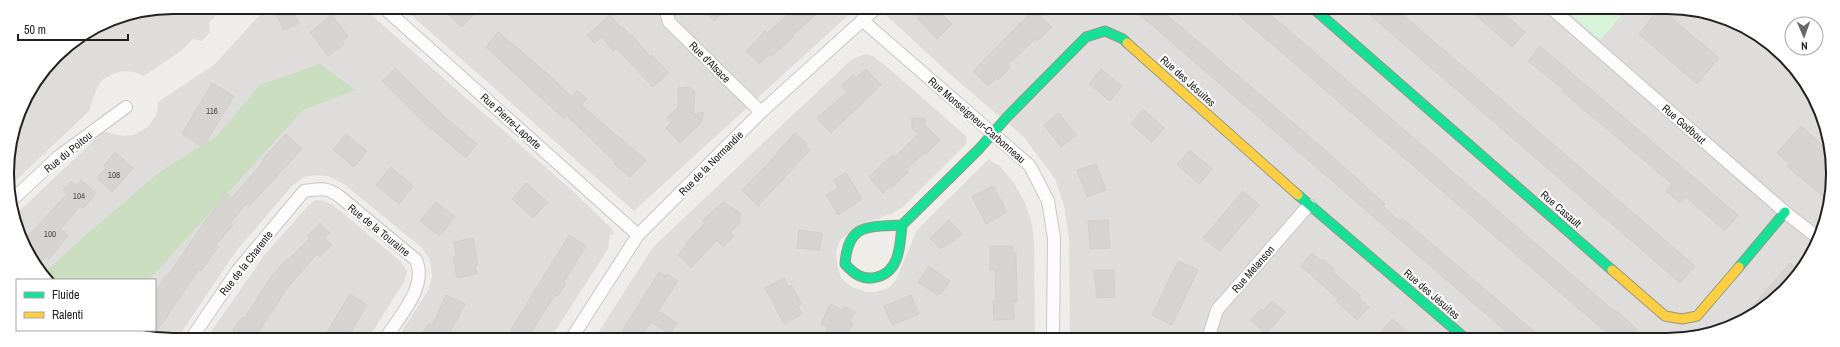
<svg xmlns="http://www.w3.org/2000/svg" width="1840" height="347" font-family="'Archivo Narrow',sans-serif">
  <rect width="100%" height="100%" fill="#efede9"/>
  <path fill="#dedddb" d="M174,7H223L209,23L210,32L202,41L193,39L182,50L144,76L134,72L122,71L113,74L102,80L97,88L89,111L10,186L7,163L24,100L56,56L110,20Z
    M267,7H362L574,192L612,229L614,234L610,235L608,249L550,339H397L429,289L432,276L430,260L422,248L344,184L328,176L315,175L304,177L292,186L237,250L177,339H152L127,330H155V280H46L16,227L14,216L102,133L107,132L123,136L133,135L148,127L156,115L159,101L214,65Z
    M402,7L856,8L634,211Z
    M878,8H1688L1750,29L1798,72L1827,130L1832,195L1816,247L1784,291L1740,323L1678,340L1070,339L1069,239L1064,205L1055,179L1023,136L961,84Z
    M866,54L873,56L886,66L967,137L966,144L903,207L893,213L860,225L841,239L836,251L837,265L841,278L852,287L866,292H875L889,288L896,280L917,230L990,158L991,161L1000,166L1014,183L1024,201L1031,220L1034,238L1035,339H594L653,247L852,59Z
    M316,200L324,201L333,205L400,261L407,271L404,282L368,339H206L265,254L309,205Z"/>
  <path fill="#caddbf" d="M320,64L355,90L303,110L149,280H46L43,274L89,232L161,171L217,136L260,85Z"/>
  <path fill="#d8f4d8" d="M1563,8H1628L1600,40Z"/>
  <path fill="#d6d3d0" stroke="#d2cfcb" d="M291,7L299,23L284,30L276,14Z
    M440,7H480L462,27Z
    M701,7L714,8H728L714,21Z
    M796,8H823L793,35L794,36L772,56L770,54L759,64L746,51L765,31L767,33Z
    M927,8H936L952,24L937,39L917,18Z
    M1132,8H1159L1325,150L1385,204L1383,206L1399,221L1402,218L1544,340H1516Z
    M1230,8H1263L1614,311L1615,310L1637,329L1627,340H1615Z
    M1362,8H1395L1695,266L1680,283Z
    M1468,8H1498L1525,32L1512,47Z
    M1660,8L1719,58L1697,84L1639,34Z
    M1034,9L1052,27L1037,41L1035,39L1008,65L1010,68L998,80L996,78L988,86L973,71Z
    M332,15L348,36L342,41L344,44L328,56L310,32Z
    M610,15L622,29L624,28L631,36L632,35L650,57L652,55L669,73L653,87L616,48L613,51L602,37L594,43L587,35Z
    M498,32L547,73L572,97L577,91L587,99L581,105L646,160L630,177L614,164L616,163L567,116L564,119L486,47Z
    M1540,46L1738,215L1725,231L1686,197L1680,203L1666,191L1672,184L1562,91L1563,89L1528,61Z
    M395,68L445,117L477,144L466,158L433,130L432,131L382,81Z
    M866,69L881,85L831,133L817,118L847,92L841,86L853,75L856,78Z
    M1101,69L1122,86L1110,101L1089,84Z
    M212,83L234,96L203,147L182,134Z
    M689,87L695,92L693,114L704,112L701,123L680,143L666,128L671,122L667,118L678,107V88Z
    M1143,109L1164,128L1152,142L1131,124Z
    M1059,113L1076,135L1061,147L1044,125Z
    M912,118H925V125L940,140L926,154L924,153L906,170L908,172L891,188L890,186L883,193L869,177L892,155L894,158L918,134L912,129Z
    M1801,126L1829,151L1832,195L1830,199L1826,195L1824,197L1801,178L1787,166L1789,164L1777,153Z
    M795,133L807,144L805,146L810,150L758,206L742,190L777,154L776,153Z
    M286,134L302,149L250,205L247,203L230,223L233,225L216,245L218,247L201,271L199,269L155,334V292L166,276L167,277L174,267L208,217L227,194L232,198L264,161L262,160Z
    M346,134L367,151L354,167L333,150Z
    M1190,150L1212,169L1199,184L1177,164Z
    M115,152L133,168L112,192L97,178L106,168L104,166Z
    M1096,164L1106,190L1087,197L1077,170Z
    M391,167L413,186L399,204L376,185Z
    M846,173L862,199L838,215L826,195L838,188L833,180Z
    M81,180L96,193L84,208L80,206L61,229L68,236L49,259L46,256L38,265L24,240L67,194L63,190L71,181L76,186Z
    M526,183L548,202L533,218L512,199Z
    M993,186L1007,212L986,224L972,197Z
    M1243,191L1259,205L1220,251L1203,238Z
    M436,202L455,217L439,236L420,221Z
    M723,202L740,213V223L730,232L734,236L723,247L717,240L691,268L678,255L687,245L685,244L705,223L702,221Z
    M949,220L962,234L955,240L940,249L930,238Z
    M1108,220L1110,248L1090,249L1088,221Z
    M320,223L330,233L325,238L332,245L320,257L317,254L287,288L254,339H229L234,331L233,330L242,317L244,319L271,277L286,260L287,261L310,238L307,236Z
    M799,230L822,233L820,250L797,248Z
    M569,235L586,246L564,282L566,283L558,296L556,295L548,305L527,339H523L510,331Z
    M473,238L478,265H475L477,274L457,278L453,257L456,256L454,242Z
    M990,246H1013V253H1016L1017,302H1013L1014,319L994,320L993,301H996L995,270H990Z
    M1312,253L1321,261L1323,259L1335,270L1333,272L1361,296L1359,298L1369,307L1357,320L1336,301L1338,299L1301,266Z
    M1178,261L1198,270L1172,325L1152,315Z
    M1790,263L1799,271L1784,291L1752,314L1749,310Z
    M929,266L950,281L941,294H936L918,282Z
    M1094,270H1114L1115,297L1097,298Z
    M659,272L666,276L667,274L678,281L658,311L677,323L670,334L651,322L640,339H629L621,333Z
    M784,278L788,287L791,285L801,303L797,305L802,314L784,324L765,288Z
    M350,294L367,305L347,339H323Z
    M446,295L465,304L448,336L452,339H418L429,323L432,326Z
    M911,295L919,314L892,325L884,306Z
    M1272,301L1285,312L1266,334L1251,320L1261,309L1263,311Z
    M830,304L842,310L844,306L855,312L849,322L853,324L845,339H836L825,333L828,327L821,324Z
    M1392,319L1416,339H1385L1379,334Z"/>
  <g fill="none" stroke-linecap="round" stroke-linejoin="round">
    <g stroke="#c8c7c5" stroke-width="14">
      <path id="street" d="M383,7L638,235
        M665,7L669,22L761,112
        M1551,8L1785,212L1818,238
        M862,20L1030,166L1048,201L1054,238L1053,339
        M12,200L58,157L126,107
        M191,339L238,270L304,191C320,189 326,187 339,196L416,260C428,287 399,317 385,339
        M571,339L638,235L761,112L876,8
        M1208,339L1217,310L1309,205"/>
    </g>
    <g stroke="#979980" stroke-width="11">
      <path id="fast" d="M1313,8L1612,270
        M1298,195L1466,339
        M902,225C900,245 900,271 877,277C863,281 854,274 845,264C848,223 868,227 902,225L979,149L1007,117L1086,37L1105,31L1123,39L1127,43
        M1739,267L1785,212"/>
    </g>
    <g stroke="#979980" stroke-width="11">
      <path id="slow" d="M1127,43L1298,195
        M1612,270L1665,316L1682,319L1697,316L1739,267"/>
    </g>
    <use href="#street" stroke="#fdfcfc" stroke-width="12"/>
    <use href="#fast" stroke="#16e098" stroke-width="9"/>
    <use href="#slow" stroke="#ffcf43" stroke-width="9"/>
  </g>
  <g text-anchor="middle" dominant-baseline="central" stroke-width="4" stroke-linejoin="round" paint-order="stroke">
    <g font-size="9" fill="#4e4e4d">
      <text x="212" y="111">116</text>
      <text x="114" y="175">108</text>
      <text x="79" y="196">104</text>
      <text x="50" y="234">100</text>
    </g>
    <g font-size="11" fill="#212121" stroke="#fff">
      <text transform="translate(710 62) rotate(45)">Rue d'Alsace</text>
      <text transform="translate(1188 81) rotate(42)">Rue des Jésuites</text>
      <text transform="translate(977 120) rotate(41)">Rue Monseigneur-Carbonneau</text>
      <text transform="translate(511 121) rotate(42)">Rue Pierre-Laporte</text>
      <text transform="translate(1684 124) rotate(41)">Rue Godbout</text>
      <text transform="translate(68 152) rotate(-39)">Rue du Poitou</text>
      <text transform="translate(711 163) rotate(-45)">Rue de la Normandie</text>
      <text transform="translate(1561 209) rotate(41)">Rue Casault</text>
      <text transform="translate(379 230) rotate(39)">Rue de la Touraine</text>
      <text transform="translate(246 263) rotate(-52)">Rue de la Charente</text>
      <text transform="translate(1253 269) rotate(-49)">Rue Melanson</text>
      <text transform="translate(1432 294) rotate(41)">Rue des Jésuites</text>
    </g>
  </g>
  <path d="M0 0H1840V347H0ZM173 14H1667A159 159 0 0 1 1826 173V174A159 159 0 0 1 1667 333H173A159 159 0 0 1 14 174V173A159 159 0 0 1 173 14Z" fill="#fff" fill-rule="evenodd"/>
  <path fill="none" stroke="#212121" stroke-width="2" d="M173 14H1667A159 159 0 0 1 1826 173V174A159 159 0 0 1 1667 333H173A159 159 0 0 1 14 174V173A159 159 0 0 1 173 14Z"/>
  <rect x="16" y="279" width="140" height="52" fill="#ffffff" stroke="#a6a6a6"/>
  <rect x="24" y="292" width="20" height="6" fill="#16e098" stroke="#a6a6a6"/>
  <text x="52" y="299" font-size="12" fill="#212121">Fluide</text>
  <rect x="24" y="312" width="20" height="6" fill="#ffcf43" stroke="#a6a6a6"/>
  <text x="52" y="319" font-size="12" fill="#212121">Ralenti</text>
  <g transform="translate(1804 36) rotate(178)"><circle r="19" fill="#ffffff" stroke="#a6a6a6"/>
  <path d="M0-3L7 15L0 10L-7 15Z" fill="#696867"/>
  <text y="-6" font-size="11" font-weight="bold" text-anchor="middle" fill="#212121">N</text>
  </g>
  <path d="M18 34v6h110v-6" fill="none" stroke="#212121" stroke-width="2"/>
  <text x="24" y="34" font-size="12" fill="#212121" stroke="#ffffff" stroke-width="3" paint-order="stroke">50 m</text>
</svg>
